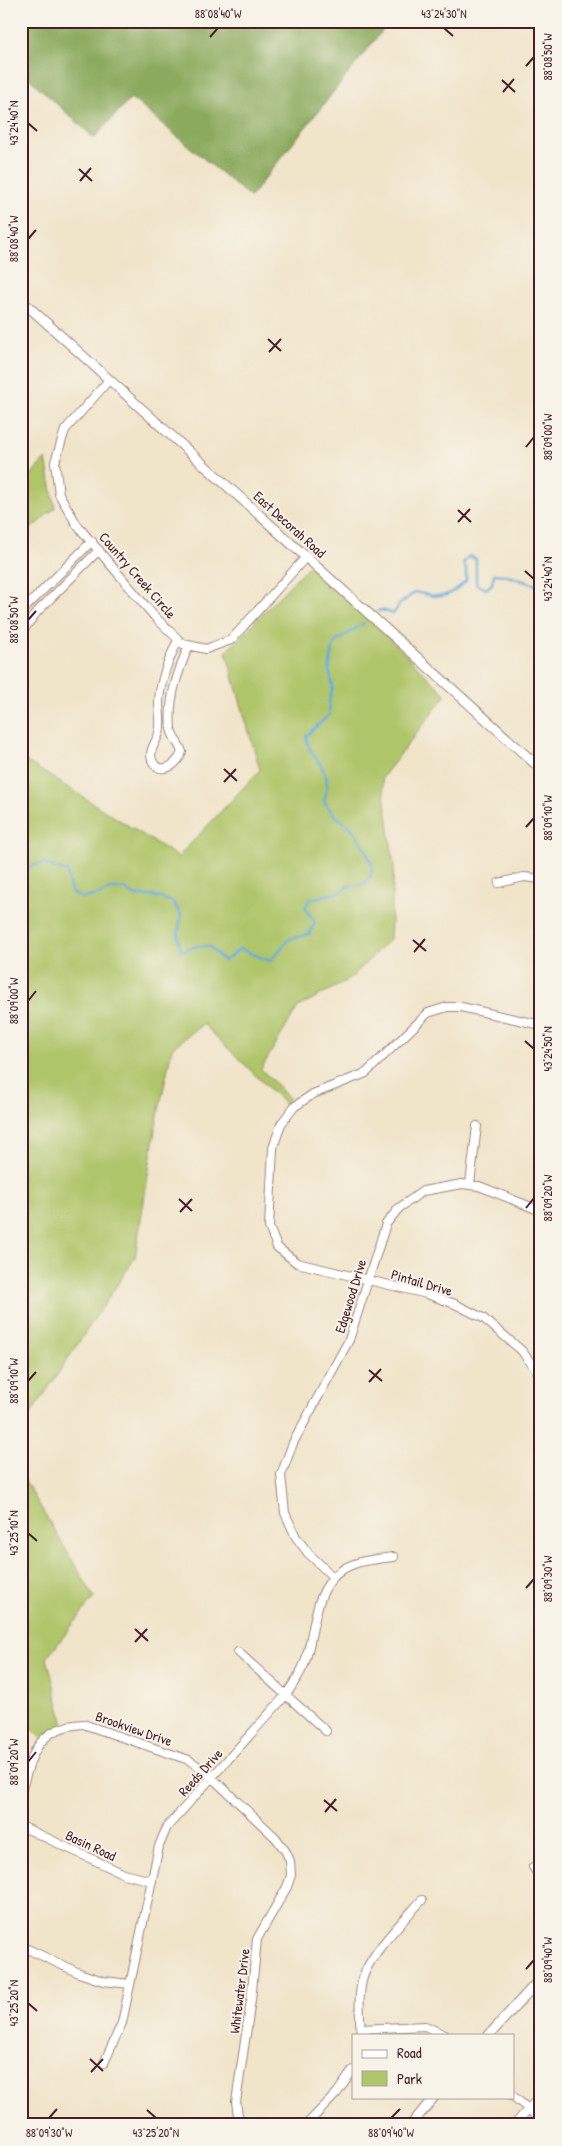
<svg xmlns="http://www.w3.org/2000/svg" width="562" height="2146" font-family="'Patrick Hand',sans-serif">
  <rect width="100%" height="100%" fill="#f7f3e8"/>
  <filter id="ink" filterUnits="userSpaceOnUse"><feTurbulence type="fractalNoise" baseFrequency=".02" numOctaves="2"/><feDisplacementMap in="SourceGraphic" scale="10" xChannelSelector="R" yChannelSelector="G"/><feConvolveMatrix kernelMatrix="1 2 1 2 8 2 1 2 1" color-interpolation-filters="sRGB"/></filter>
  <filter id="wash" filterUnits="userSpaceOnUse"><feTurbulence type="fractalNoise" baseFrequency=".0096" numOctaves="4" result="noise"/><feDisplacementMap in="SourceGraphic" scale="20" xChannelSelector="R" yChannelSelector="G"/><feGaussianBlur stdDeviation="1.12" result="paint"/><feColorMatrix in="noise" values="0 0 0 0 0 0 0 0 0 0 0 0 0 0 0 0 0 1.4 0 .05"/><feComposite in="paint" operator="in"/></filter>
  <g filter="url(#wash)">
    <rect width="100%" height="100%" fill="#f0e4c9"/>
    <path fill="#afc569" stroke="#7c724a" d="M46,459L55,508L21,537C21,505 19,482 46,459Z
      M312,562L446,695L382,778L394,866L390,939L350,979L298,1007L261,1069L289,1098L285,1104L203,1024L172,1048L155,1130L135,1258L25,1423L21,1444V758L178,857L260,770L226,652Z
      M21,1474L94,1597L47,1658L64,1725L43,1739L21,1721Z"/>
    <path fill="#8baa5d" stroke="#6a6444" d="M21,21H390L250,197L131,98L94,138L21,71Z"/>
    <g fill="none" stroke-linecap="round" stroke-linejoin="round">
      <path stroke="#5fa6d5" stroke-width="2.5" d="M378,611L382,610L393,614L400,604L415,592C440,598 446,600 466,581V569L463,563L469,556L476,559V584L486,589L492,584L494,574L505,575L536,585L541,582
        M21,866L25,868L43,863L67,872L71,892L82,898L99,895L110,889H125L136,896H153L173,902L181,915L178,936L181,951L198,946H209L224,961L240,949L270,961L289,939L309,934L315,922L305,908L310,899L341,892L348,886L365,884L371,875L372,865L365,848L352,828L333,814L324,801C325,796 327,790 327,785C328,765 307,755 306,736L330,714L329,701L333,687L329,670L334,643L364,623"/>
    </g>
  </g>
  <g filter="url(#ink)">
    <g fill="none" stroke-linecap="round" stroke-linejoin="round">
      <g stroke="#9d827a" stroke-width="10">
        <path id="minor" d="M108,381L65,430L55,462L59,494L77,525L154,616L183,644L206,649L231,640L306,557
          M21,612L92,541
          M21,633L36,613L99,550
          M178,640C169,659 160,680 159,702C159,713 162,723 159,733C157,741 151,746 151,755C153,776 176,770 182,752C179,743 172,737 171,728C168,698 178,672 189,645
          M21,645L23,659L21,663
          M499,883L524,877L541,879
          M541,1025L461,1007H447L428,1013L366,1073L313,1094L294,1107L281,1124L273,1148L269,1227L277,1247L297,1263L427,1294L455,1304L483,1318L521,1350L541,1376
          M470,1184L477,1126
          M333,1577L308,1553L296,1537L285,1513L281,1475L293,1443L349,1340L386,1224L399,1208L423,1191L462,1184L479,1186L541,1211
          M238,1652L326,1731
          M21,1792C32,1754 37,1727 83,1724L189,1760L205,1771L276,1838L286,1852L290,1861L291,1875L287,1887L257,1939L251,2000L236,2102L238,2115L243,2125
          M21,1826L124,1874L152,1881
          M533,1867L541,1878
          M21,1946L79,1973L103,1981L130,1984
          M361,2029L425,2026L445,2035
          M361,2035C360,2017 358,1998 362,1981C368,1955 404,1920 422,1900
          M104,2063L122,2023L159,1846L167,1827L286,1695C293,1684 301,1674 305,1662C315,1632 313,1589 342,1570C357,1560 377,1559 394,1557
          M513,2096L541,2120
          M306,2125L337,2093L353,2070
          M514,2125L541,2095"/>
      </g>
      <g stroke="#9d827a" stroke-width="11">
        <path id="tertiary" d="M21,300L541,769
          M489,2035L541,1978
          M411,2125L434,2097"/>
      </g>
      <use href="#minor" stroke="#fff" stroke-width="8"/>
      <use href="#tertiary" stroke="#fff" stroke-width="9"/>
    </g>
  </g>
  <path fill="none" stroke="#4a1f2b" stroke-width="2" d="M444,28L453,36M210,37L218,28M526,66L534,57M502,80L515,92M503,92L514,79M28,123L37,131M79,169L92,181M80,181L91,168M28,239L36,230M268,339L281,351M269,352L281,339M526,447L534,437M458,510L471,522M458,522L470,509M525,571L534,579M28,620L36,611M224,769L237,781M224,782L236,769M526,827L534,818M413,940L426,951M414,952L425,939M28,1001L36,991M525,1041L534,1049M179,1199L192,1211M526,1208L534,1198M180,1212L192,1199M369,1370L382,1381M28,1381L36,1372M369,1382L381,1369M28,1533L37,1541M526,1588L534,1579M135,1629L148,1641M135,1642L147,1629M28,1762L36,1752M324,1800L337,1811M325,1812L336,1799M526,1969L534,1960M28,2003L37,2011M90,2059L103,2071M91,2072L103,2059M147,2110L156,2118M49,2118L57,2109M391,2118L400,2109"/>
  <g text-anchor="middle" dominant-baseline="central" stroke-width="4" stroke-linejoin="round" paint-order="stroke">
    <g font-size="14" fill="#4a1f2b" stroke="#f7f3e8">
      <text transform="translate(290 524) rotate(42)">East Decorah Road</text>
      <text transform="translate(138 575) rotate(49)">Country Creek Circle</text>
      <text transform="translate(422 1282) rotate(16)">Pintail Drive</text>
      <text transform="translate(350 1296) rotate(-73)">Edgewood Drive</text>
      <text transform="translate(134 1728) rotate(19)">Brookview Drive</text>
      <text transform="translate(200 1772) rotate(-48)">Reeds Drive</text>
      <text transform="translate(91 1845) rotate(25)">Basin Road</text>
      <text transform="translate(239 1991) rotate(-83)">Whitewater Drive</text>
    </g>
  </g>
  <rect width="562" height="2146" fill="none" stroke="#f7f3e8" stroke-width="55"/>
  <rect x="352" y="2034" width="162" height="65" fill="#f7f3e8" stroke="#b29e9c"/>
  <rect x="362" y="2050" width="25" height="8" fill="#ffffff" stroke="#b29e9c"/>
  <text x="397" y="2058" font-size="15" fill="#4a1f2b">Road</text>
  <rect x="362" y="2071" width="25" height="15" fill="#afc569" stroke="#b29e9c"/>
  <text x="397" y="2084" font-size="15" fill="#4a1f2b">Park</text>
  <rect x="28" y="28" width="506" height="2090" fill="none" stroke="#4a1f2b" stroke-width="2"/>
  <g font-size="12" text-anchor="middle" fill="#4a1f2b">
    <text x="218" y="18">88°08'40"W</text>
    <text x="444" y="18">43°24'30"N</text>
    <text transform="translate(548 57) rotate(-90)" y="4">88°08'50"W</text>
    <text transform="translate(14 123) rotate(-90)" y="4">43°24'40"N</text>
    <text transform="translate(14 239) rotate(-90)" y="4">88°08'40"W</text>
    <text transform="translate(548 437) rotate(-90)" y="4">88°09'00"W</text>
    <text transform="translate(548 579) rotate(-90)" y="4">43°24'40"N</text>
    <text transform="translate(14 620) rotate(-90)" y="4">88°08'50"W</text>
    <text transform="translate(548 818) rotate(-90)" y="4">88°09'10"W</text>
    <text transform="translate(14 1001) rotate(-90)" y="4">88°09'00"W</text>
    <text transform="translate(548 1049) rotate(-90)" y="4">43°24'50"N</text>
    <text transform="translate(548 1198) rotate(-90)" y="4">88°09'20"W</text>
    <text transform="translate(14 1381) rotate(-90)" y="4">88°09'10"W</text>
    <text transform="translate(14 1533) rotate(-90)" y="4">43°25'10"N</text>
    <text transform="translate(548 1579) rotate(-90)" y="4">88°09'30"W</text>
    <text transform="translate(14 1762) rotate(-90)" y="4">88°09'20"W</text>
    <text transform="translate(548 1960) rotate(-90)" y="4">88°09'40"W</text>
    <text transform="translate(14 2003) rotate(-90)" y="4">43°25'20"N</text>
    <text x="49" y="2137">88°09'30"W</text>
    <text x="156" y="2137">43°25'20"N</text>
    <text x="391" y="2137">88°09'40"W</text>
  </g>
</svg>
